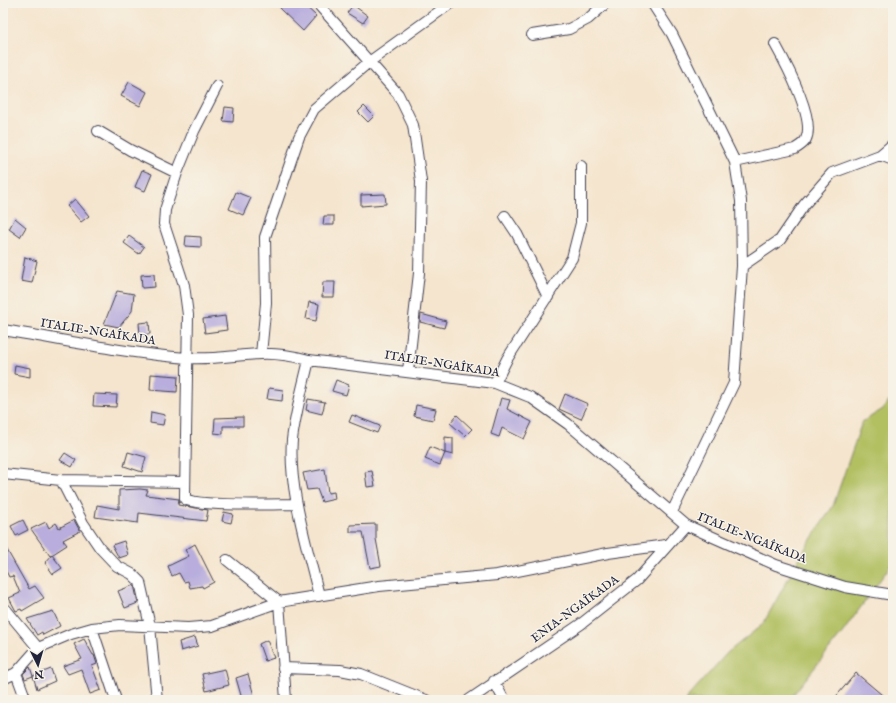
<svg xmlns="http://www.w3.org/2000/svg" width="896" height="703" font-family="'IM FELL English',serif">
  <rect width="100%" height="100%" fill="#f7f3e8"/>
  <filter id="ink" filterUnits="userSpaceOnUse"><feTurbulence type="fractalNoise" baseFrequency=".025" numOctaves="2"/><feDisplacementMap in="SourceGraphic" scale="8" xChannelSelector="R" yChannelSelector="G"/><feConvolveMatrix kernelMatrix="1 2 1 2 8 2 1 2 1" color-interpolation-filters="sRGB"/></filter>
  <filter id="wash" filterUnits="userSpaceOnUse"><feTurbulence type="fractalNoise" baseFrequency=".012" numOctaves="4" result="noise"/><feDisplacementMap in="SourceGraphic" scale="16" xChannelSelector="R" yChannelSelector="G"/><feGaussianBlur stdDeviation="0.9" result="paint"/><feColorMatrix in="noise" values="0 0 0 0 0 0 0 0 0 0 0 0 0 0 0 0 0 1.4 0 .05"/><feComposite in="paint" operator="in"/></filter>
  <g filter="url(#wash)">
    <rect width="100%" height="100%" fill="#f5e5ce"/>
    <path fill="#b2c062" stroke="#6a714e" d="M893,396V562L843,632L789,700H685L727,653L763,624L804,550L833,506L862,422L883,409Z"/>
    <g id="blocks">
      <path fill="#b8addd" d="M285,3H302L316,16L303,31L280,9Z
        M353,5L368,16L363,23L347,13Z
        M129,82L147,92L140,106L121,96Z
        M364,106L374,116L368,122L358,112Z
        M225,107L234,108L233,122L223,121Z
        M142,170L152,174L145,191L135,187Z
        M236,192L251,198L243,215L229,209Z
        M385,194L386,204L361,206V195Z
        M75,199L89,216L81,222L67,206Z
        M324,216H334V225H323Z
        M15,218L26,227L20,237L9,229Z
        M129,236L144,247L139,254L124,243Z
        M186,236L201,237V247L185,246Z
        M25,257L37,261L32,283L21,281Z
        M154,274L155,287L142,288L141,275Z
        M323,282H335L334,297H322Z
        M117,291L134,294L132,311L119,327L104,324Z
        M309,302L319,304L316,321L306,319Z
        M421,314L446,321L444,328L420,322Z
        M225,316L227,330L205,333L203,319Z
        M149,322L150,334L140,335L139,323Z
        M15,365L30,368V377L14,374Z
        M151,374L178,376L177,392L150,390Z
        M336,380L349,385L346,395L332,391Z
        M269,388L283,390L282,401L267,399Z
        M94,394L117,395L116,407L93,406Z
        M565,394L588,404L581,419L559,409Z
        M501,398L510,400L507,409L532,422L524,439L502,428L499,437L491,434Z
        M308,399L325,402L322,414L306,410Z
        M416,405L436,409L433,420L414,416Z
        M151,412L165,415L163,425L150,423Z
        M352,415L380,426L377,433L349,422Z
        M457,415L472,429L465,436L450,423Z
        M243,417V426H223V434L214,433L215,418Z
        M445,437L453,438V455L445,453Z
        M430,447L445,453L440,465L425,459Z
        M128,452L146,457L142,472L124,466Z
        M65,453L76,460L72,467L60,460Z
        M325,469L328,493L334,492L335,499L322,502L317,489L307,490L303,473Z
        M372,471L375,486L367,487L365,472Z
        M140,489L148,490L146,495L179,499L178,505L208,510L206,521L139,513L138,523L95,517L97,505L119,509V490Z
        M224,512L233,514L231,523L222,521Z
        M23,520L28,530L16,536L11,526Z
        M74,520L80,531L63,540L67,545L50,556L31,529L46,522L49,528L56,523L59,528Z
        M376,524V539L381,566L370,568L363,532H350V525Z
        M124,541L128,555L119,558L112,545Z
        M3,543L29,589L35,586L44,598L22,611L21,609L16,611L9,598L20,593L13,576L9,577L3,565Z
        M195,544L214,582L203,588L202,586L190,588L188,581L184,582L179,573L172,576L168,566L189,556L185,550Z
        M52,555L62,568L53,574L45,563Z
        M134,585L138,603L125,608L118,591Z
        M53,611L60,626L43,635L42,632L37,635L27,619Z
        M195,637L198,646L181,651L179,642Z
        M84,639L93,655H94L97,664L92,666L101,690L90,694L81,669L68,674L63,666L82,659L74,644Z
        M267,640L274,658L265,661L259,644Z
        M30,667L33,676L25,679L23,674Z
        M51,669L55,681L37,689L33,676Z
        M225,669L229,685L206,691L202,674Z
        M856,673L888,700H833Z
        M248,674L254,696L242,699L236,678Z"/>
    </g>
  </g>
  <g filter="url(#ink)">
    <use href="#blocks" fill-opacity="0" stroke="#423f51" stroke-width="1"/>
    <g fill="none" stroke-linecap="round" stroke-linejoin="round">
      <g stroke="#423f51" stroke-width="12">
        <path id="minor" d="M317,3L398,94L413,125L421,181L419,273L408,371
          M652,3L672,34L735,162L741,201L742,266L734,383L672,512
          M532,35L569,29L588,19L606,3
          M217,86L194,131L177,173L165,210L164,224L184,285L188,315L185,496V499C200,507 276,504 297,504
          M98,131L130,150L177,173
          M880,155L893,160
          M735,162L795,149C799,146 804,144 806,139C816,119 785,62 775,44
          M505,216L517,234L548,297
          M742,266L780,240L804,205L832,173L880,155L893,144
          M3,330C64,340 125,353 187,358C212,360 236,355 260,354C277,353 293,356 309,360L495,383L530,397L568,424L686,525L776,565L845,587L893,595
          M261,354L266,303L265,237L299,137L314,109L369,62L451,3
          M309,360C303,386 295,414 292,440C288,489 308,549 319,596
          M495,383L507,359L572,258L581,223V166
          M3,474L61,480L184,482
          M61,480L83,523L100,548L117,566L132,574L140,582L150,626L157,700
          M227,560L279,602L286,700
          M3,606L38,648
          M92,628L116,700
          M283,668L340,670L361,674L426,700
          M16,673L26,700
          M3,679L16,673L38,648L71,634L92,628L120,625L188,628L212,626L279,602L379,586L497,575L608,553L666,545
          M494,681L504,700
          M469,700L581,624L637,580L686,525"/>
      </g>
      <use href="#minor" stroke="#fff" stroke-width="10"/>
    </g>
  </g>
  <g text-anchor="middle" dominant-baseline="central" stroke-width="3" stroke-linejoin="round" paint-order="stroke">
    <g font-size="12" fill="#22223b" stroke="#f7f3e8">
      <text transform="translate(98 332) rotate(9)">ITALIE-NGAÎKADA</text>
      <text transform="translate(442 364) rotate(9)">ITALIE-NGAÎKADA</text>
      <text transform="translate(752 538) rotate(22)">ITALIE-NGAÎKADA</text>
      <text transform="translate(575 609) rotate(-36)">ENIA-NGAÎKADA</text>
    </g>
  </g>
  <rect width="896" height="703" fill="none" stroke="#f7f3e8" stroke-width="16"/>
  <g transform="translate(38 665) rotate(175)" stroke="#f7f3e8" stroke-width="3" paint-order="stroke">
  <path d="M0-3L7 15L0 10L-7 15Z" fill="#22223b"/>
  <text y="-6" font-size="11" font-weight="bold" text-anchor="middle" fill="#22223b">N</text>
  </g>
</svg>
